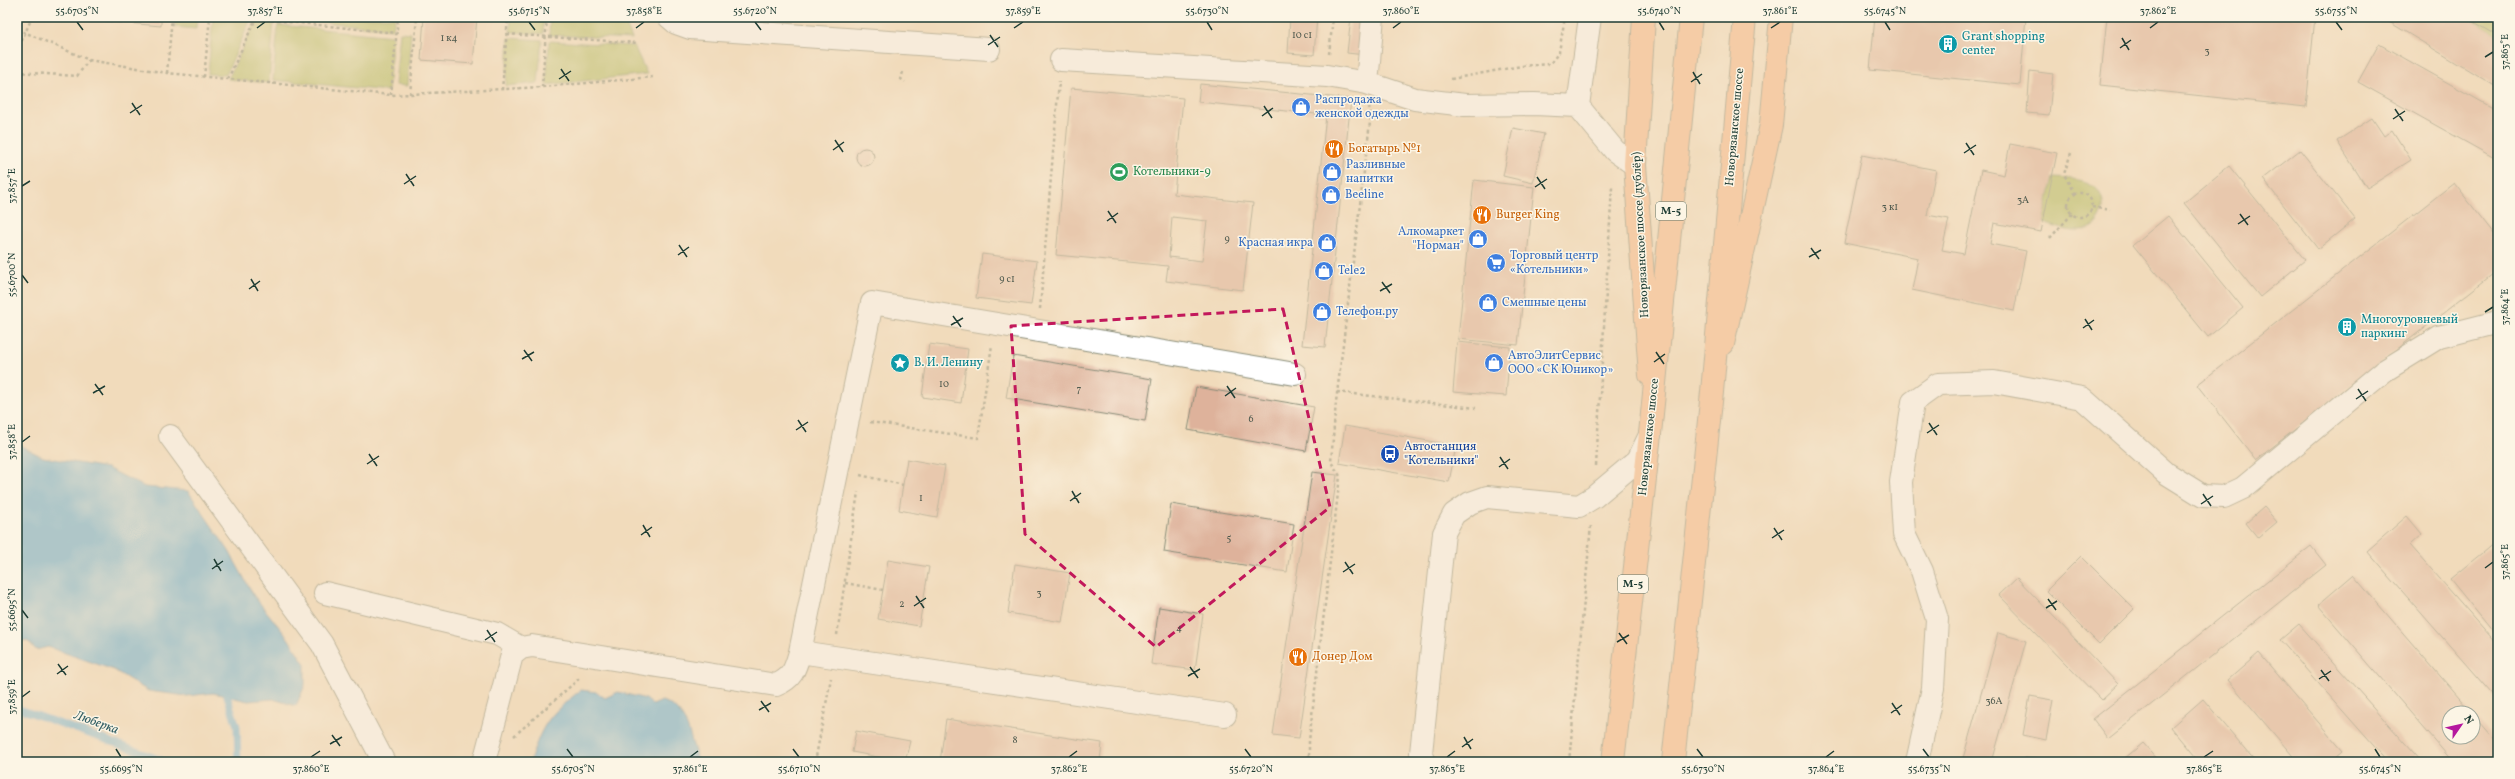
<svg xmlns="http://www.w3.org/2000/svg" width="2515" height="779" font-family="Vollkorn,serif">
  <rect width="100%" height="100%" fill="#fcf5e5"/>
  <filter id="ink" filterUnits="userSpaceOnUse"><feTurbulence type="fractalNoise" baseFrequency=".025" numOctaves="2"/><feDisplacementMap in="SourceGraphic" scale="8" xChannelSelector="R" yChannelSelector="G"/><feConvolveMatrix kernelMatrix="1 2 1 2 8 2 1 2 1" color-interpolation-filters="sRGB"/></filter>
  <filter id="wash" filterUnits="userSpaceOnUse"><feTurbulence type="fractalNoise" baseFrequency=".012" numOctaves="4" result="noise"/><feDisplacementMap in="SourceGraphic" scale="16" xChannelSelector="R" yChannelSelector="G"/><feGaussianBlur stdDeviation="0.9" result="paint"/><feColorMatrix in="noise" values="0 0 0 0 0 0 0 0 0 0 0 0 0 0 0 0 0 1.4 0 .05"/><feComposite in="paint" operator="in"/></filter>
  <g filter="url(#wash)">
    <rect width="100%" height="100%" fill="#f1dbbb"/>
    <path fill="#adbb5d" stroke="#667c48" d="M176,17H197L196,29L175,27Z
      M271,17H395L393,29Z
      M511,17H544L543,34L510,32Z
      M550,17H623L632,39L549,35Z
      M2466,17H2498V36Z
      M213,18L250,21L226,75L208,74Z
      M256,19L274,20L269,83L228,79Z
      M278,25L393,36L388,91L273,80Z
      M400,32L411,33L407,86L395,85Z
      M509,38L542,40L538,83L506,86Z
      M549,41L634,46L647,74L546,85Z
      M2053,178C2065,179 2082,178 2092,185C2112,199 2103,229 2080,231C2068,232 2054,226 2043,223Z"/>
    <path fill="#5eaed8" stroke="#3e7686" d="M17,444L43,457L107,468L145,487L188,491L229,551L254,596L288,638L305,664V685L296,706L273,699L248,701L213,693L187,696L148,691L114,670L48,647L36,650L29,642L17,639Z
      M581,690L596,692L605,698L618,692L646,699L653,705L662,701C690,711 688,737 699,762H530C542,723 550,714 581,690Z"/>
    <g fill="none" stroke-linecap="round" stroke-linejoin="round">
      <path stroke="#5eaed8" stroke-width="7" d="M227,696L237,726L238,762
        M17,708L167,762"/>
    </g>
    <g id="blocks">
      <path fill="#deb29b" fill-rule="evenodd" d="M106,17H161V26L105,21Z
        M424,17H477L473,64L421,60Z
        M1290,17H1317L1314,55L1288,53Z
        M1351,17H1370L1365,55L1347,53Z
        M1875,17H2026L2020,85L1870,70Z
        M2107,17H2315L2306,107L2100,85Z
        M2381,17H2466L2498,36V88Z
        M2379,44L2498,111V160L2358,82Z
        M2030,71L2053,74L2049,115L2027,113Z
        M1200,84L1351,99L1325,347L1302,345L1326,115L1198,102Z
        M1071,88L1183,98L1174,194L1253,203L1243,290L1166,281L1168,266L1056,255ZM1172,217L1207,221L1202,261L1169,257Z
        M2372,118L2384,136L2392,130L2411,160L2367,188L2337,141Z
        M1513,128L1544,134L1533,183L1503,176Z
        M2010,144L2057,153L2041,232L1994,223L1990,244L2026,251L2014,311L1912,290L1918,258L1844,243L1862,155L1936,170L1927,215L1949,219L1942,250L1964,254L1981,170L2004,175Z
        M856 157a9 9 0 1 1 18 0a9 9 0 1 1-18 0Z
        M2300,150L2355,219L2318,249L2263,179Z
        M2229,166L2305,260L2260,297L2184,203Z
        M1474,180L1534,187L1518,345L1458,339Z
        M2454,183L2498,239V270L2256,460L2197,385Z
        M2168,216L2243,308L2208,337L2133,245Z
        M982,254L1037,261L1031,305L976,298Z
        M1457,342L1510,347L1506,396L1453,392Z
        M929,344L968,349L961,403L922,397Z
        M1013,356L1152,379L1145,421L1006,398Z
        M1196,387L1314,407L1306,451L1188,430Z
        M1345,426L1456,446L1449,482L1339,463Z
        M907,459L945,466L937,517L899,510Z
        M1312,472L1337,475L1299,738L1273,735Z
        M1171,504L1294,524L1287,572L1164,552Z
        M2264,507L2277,522L2258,538L2246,523Z
        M2407,516L2422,534L2410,545L2498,645V701L2367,551Z
        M2498,540V638L2450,579Z
        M2311,546L2326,565L2108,739L2093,719Z
        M2081,556L2134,609L2099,644L2046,591Z
        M888,560L929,567L919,626L878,619Z
        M1015,564L1070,573L1062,622L1008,613Z
        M2353,575L2472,713H2449V737H2473V715L2498,744V762H2453L2318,605Z
        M2017,578L2118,684L2101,700L1999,595Z
        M1159,607L1203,614L1195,670L1151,664Z
        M2299,624L2422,762H2388L2366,737L2280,640Z
        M1998,633L2026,641L1992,762H1962Z
        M2259,653L2343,751L2330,762H2298L2228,680Z
        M2030,696L2053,700L2046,740L2023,735Z
        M2203,699L2256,762H2200L2171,727Z
        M946,719L1102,743L1100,762H940Z
        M856,731L910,741L905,762L852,752Z
        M2143,743L2160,762H2127L2124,759Z
        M2025,758L2055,761V762H2025Z"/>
    </g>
  </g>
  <g filter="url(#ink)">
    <use href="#blocks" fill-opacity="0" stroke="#888c78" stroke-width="1"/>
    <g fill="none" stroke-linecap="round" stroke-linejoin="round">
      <g stroke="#888c78" stroke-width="24">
        <path id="minor" d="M669,17L676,23L690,28L989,49
          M1061,60L1327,76L1367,83L1415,99L1465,105L1534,104L1578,106L1615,151L1635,165
          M1367,83L1373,17
          M1578,106L1590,17
          M170,436L322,644L384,762
          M325,593L497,634L521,648
          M800,652L1225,715
          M484,762L512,655L521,648L532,646L776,685C793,678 795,669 800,652L872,303L1295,374
          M1425,762L1421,753L1444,533L1454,514L1470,503L1487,497L1579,506L1594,497L1638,460L1650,435
          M1917,762L1933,688L1937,619L1922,571L1904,534L1901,482L1913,402L1938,384L1994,382L2082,398L2166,473L2203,496L2224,497L2243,488L2384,371L2439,337L2498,322"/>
      </g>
      <g stroke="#888c78" stroke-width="24">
        <path id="major" d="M1644,17L1635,165L1650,375
          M1723,344L1771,125L1781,17"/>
      </g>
      <g stroke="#888c78" stroke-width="24">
        <path id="highway" d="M1613,762L1650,434L1691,17
          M1673,762L1712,392L1745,17"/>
      </g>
      <path stroke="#888c78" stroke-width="2.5" stroke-dasharray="3 3" stroke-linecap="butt" d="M241,17L397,33
        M17,29L89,60L167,73L391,95L542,87L653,77
        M507,34L638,43
        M17,52L32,17
        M1329,54L1333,17
        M17,72L77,76L89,60
        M903,72L901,79L905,82
        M167,73L172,17
        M204,77L210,17
        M228,79L256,18
        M1451,79L1521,66L1550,64L1559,52L1565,17
        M542,87L547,17
        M502,90L508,17
        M410,94L417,17
        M391,95L398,17
        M2071,153L2064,174L2075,195
        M2068 205a12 12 0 1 1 24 0a12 12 0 1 1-24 0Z
        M2092,207L2110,210
        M2050,238L2072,214
        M1040,309L1059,81
        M1337,392L1476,408
        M870,422L978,438L992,345
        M1596,466L1612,187
        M860,475L903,485
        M845,583L883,590
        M837,635L858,492
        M514,736L581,677
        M1710,758L1730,762
        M815,762L831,678
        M1309,762V741L1340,476L1331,462L1336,402L1371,114L1369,107
        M1569,762L1591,525"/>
      <use href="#minor" stroke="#fff" stroke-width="22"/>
      <use href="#major" stroke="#fbbb8d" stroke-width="22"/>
      <use href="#highway" stroke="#fbbb8d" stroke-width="22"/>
    </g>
  </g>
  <path d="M0 0H2515V779H0ZM1283,309L1330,507L1156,647L1025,534L1011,326Z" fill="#f1dbbb" fill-opacity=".55" fill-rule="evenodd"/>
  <path fill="none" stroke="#c2185b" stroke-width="3" stroke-dasharray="8 5" stroke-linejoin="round" d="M1283,309L1330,507L1156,647L1025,534L1011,326Z"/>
  <path fill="none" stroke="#1f3d34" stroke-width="1.5" d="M77,22L83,30M529,22L535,30M755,22L761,30M1207,22L1212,30M1659,22L1664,30M1885,22L1890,30M2336,22L2342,30M257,28L265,22M636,28L644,22M1014,28L1023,22M1393,28L1401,22M1771,28L1780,22M2150,28L2158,22M990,35L998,47M2122,38L2129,50M988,45L1000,37M2120,48L2131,40M2485,57L2493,52M561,69L569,81M1693,72L1700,84M559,79L571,71M1691,82L1702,74M132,103L140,115M1264,106L1272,118M2395,109L2403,121M130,113L142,105M1262,116L1273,108M2393,119L2405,111M835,140L843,152M1966,143L1974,155M833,150L844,142M1964,153L1976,145M406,174L414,186M1537,177L1545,189M404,184L416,176M22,186L30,181M1535,187L1547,179M1108,211L1116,223M2240,214L2248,225M1107,221L1118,213M2238,224L2250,216M679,245L687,257M1811,248L1819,259M678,255L689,247M1809,257L1821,250M22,275L28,283M251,279L258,291M1382,282L1390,293M249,289L260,281M1380,291L1392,284M2485,312L2493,307M953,316L961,327M2085,319L2092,330M951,325L963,318M2083,328L2094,320M524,350L532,361M1656,352L1664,364M522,359L534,352M1654,362L1665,354M95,384L103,395M1227,386L1235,398M2358,389L2366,401M93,393L105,386M1225,396L1236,388M2356,399L2368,391M798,420L806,432M1929,423L1937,435M796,430L808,422M1927,433L1939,425M22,442L30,436M369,454L377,466M1500,457L1508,469M367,464L379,456M1499,467L1510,459M1072,491L1079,503M2203,494L2211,506M1070,501L1081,493M2201,504L2213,496M643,525L650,537M1774,528L1782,540M641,535L652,527M1772,538L1784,530M214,559L221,571M1345,562L1353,574M2485,568L2493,562M212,569L223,561M1343,572L1355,564M916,596L924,608M2048,599L2056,610M914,606L926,598M2046,608L2057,601M22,610L28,618M487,630L495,642M1619,633L1627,644M485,640L497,632M1617,642L1629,635M58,664L66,675M1190,667L1198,678M2321,670L2329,681M57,674L68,666M1188,676L1200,669M2319,679L2331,671M22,697L30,691M761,701L769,712M1892,703L1900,715M759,710L771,703M1891,713L1902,705M332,735L340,746M1464,737L1471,749M330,744L342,737M1462,747L1473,739M116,749L121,757M567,749L573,757M793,749L799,757M1245,749L1251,757M1697,749L1703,757M1923,749L1929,757M2375,749L2380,757M311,757L320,751M690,757L698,751M1069,757L1077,751M1447,757L1455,751M1826,757L1834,751M2204,757L2213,751"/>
  <defs>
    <g id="building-disc" transform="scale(1)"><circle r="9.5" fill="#0f9aa8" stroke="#fcf5e5"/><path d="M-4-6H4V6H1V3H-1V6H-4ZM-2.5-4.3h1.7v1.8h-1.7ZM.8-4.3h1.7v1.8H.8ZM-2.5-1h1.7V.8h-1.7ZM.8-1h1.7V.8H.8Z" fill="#fff"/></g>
    <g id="shop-disc" transform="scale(1)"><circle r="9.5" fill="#3f7fe0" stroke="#fcf5e5"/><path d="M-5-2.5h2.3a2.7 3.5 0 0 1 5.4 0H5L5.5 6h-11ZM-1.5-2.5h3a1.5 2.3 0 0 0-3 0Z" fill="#fff"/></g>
    <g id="restaurant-disc" transform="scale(1)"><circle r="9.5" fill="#e8710a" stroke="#fcf5e5"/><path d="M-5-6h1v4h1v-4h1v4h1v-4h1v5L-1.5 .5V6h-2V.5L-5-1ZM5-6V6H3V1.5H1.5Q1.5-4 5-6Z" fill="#fff"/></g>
    <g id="stadium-disc" transform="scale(1)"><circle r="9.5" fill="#2e9e5b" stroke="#fcf5e5"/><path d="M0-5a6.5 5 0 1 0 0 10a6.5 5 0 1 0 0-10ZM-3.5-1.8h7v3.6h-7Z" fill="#fff"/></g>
    <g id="supermarket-disc" transform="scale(1)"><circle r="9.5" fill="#3f7fe0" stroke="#fcf5e5"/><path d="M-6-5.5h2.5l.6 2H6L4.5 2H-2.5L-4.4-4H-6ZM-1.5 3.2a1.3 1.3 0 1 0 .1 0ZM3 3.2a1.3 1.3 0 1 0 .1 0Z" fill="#fff"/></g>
    <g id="sight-disc" transform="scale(1)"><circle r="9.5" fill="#0f9aa8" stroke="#fcf5e5"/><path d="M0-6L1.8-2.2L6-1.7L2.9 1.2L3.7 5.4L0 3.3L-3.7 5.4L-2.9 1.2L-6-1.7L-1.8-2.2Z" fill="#fff"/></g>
    <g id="bus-disc" transform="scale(1)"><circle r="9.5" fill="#1a4fb4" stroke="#fcf5e5"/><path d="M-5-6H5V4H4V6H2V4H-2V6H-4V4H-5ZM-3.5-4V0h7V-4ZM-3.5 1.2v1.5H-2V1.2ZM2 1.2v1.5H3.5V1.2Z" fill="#fff"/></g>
  </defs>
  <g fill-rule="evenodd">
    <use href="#building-disc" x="1948" y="44"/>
    <use href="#shop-disc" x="1301" y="107"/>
    <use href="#restaurant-disc" x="1334" y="149"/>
    <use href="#stadium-disc" x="1119" y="172"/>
    <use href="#shop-disc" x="1332" y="172"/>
    <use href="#shop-disc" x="1331" y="195"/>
    <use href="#restaurant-disc" x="1482" y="215"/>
    <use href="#shop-disc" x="1478" y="239"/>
    <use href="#shop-disc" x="1327" y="243"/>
    <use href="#supermarket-disc" x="1496" y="263"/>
    <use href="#shop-disc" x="1324" y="271"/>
    <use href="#shop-disc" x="1488" y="303"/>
    <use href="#shop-disc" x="1322" y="312"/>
    <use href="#building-disc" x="2347" y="327"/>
    <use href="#sight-disc" x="900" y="363"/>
    <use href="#shop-disc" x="1494" y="363"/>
    <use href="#bus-disc" x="1390" y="454"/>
    <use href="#restaurant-disc" x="1298" y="657"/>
  </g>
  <g text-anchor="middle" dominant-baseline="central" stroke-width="3" stroke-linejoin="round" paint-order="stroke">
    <g font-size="10" fill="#4f5a4e">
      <text x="1302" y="35">10 с1</text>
      <text x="449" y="38">1 к4</text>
      <text x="2207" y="51">3</text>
      <text x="2023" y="200">3А</text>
      <text x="1890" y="207">3 к1</text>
      <text x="1227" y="239">9</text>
      <text x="1007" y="279">9 с1</text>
      <text x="944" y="384">10</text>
      <text x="1079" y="389">7</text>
      <text x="1251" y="419">6</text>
      <text x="921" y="498">1</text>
      <text x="1229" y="538">5</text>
      <text x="1039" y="593">3</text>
      <text x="902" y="604">2</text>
      <text x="1179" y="628">4</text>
      <text x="1994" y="701">36А</text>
      <text x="1015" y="740">8</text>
    </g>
    <g fill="#fcf5e5" stroke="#617469" stroke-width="1">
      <rect x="1656" y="202" width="30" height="18" rx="3"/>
      <rect x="1618" y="575" width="30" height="18" rx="3"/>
    </g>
    <g font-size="11" font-weight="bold" fill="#1f3d34">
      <text x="1671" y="211">М-5</text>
      <text x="1633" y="584">М-5</text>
    </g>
    <g font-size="12" fill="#0d838f" stroke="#fcf5e5" text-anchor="start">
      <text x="1962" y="37">Grant shopping<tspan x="1962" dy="14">center</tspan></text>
      <text x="2361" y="320">Многоуровневый<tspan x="2361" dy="14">паркинг</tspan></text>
      <text x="914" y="363">В. И. Ленину</text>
    </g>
    <g font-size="12" fill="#366cbe" stroke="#fcf5e5" text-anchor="start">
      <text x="1315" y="100">Распродажа<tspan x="1315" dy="14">женской одежды</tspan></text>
      <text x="1346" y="165">Разливные<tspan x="1346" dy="14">напитки</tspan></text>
      <text x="1345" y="195">Beeline</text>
      <text x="1464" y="232" text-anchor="end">Алкомаркет<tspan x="1464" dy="14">"Норман"</tspan></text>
      <text x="1313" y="243" text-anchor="end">Красная икра</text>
      <text x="1510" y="256">Торговый центр<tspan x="1510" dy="14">«Котельники»</tspan></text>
      <text x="1338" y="271">Tele2</text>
      <text x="1502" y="303">Смешные цены</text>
      <text x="1336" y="312">Телефон.ру</text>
      <text x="1508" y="356">АвтоЭлитСервис<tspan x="1508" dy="14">ООО «СК Юникор»</tspan></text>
    </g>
    <g font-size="12" fill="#1f3d34" stroke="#fcf5e5">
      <text transform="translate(1735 127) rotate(-85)">Новорязанское шоссе</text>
      <text transform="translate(1641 235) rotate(-93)">Новорязанское шоссе (дублёр)</text>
      <text transform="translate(1649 437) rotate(-84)">Новорязанское шоссе</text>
    </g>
    <g font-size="12" fill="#c56008" stroke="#fcf5e5" text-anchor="start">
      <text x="1348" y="149">Богатырь №1</text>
      <text x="1496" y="215">Burger King</text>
      <text x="1312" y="657">Донер Дом</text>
    </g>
    <g font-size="12" fill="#27864d" stroke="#fcf5e5" text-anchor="start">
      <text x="1133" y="172">Котельники-9</text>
    </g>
    <g font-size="12" fill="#164399" stroke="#fcf5e5" text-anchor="start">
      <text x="1404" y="447">Автостанция<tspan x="1404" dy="14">"Котельники"</tspan></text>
    </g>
    <g font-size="13" font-style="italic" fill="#325f65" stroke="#fcf5e5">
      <text transform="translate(96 723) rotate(20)">Люберка</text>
    </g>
  </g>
  <rect width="2515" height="779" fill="none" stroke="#fcf5e5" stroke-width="44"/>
  <g transform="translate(2461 725) rotate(56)"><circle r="19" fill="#fcf5e5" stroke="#a4ab9e"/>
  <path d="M0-3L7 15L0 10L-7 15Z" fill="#b5179e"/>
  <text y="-6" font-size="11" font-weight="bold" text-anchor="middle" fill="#1f3d34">N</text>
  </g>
  <rect x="22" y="22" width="2471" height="735" fill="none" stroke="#1f3d34" stroke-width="1.5"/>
  <g font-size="10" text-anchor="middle" fill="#1f3d34">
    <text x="77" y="14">55.6705°N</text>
    <text x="265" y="14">37.857°E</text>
    <text x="529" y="14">55.6715°N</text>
    <text x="644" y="14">37.858°E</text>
    <text x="755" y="14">55.6720°N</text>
    <text x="1023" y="14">37.859°E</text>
    <text x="1207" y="14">55.6730°N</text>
    <text x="1401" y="14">37.860°E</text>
    <text x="1659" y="14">55.6740°N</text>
    <text x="1780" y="14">37.861°E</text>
    <text x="1885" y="14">55.6745°N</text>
    <text x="2158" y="14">37.862°E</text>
    <text x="2336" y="14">55.6755°N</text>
    <text transform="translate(2504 52) rotate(-90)" y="4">37.863°E</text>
    <text transform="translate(11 186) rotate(-90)" y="4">37.857°E</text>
    <text transform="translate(11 275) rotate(-90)" y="4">55.6700°N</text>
    <text transform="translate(2504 307) rotate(-90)" y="4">37.864°E</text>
    <text transform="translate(11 442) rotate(-90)" y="4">37.858°E</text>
    <text transform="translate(2504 562) rotate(-90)" y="4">37.865°E</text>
    <text transform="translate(11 610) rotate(-90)" y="4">55.6695°N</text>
    <text transform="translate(11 697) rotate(-90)" y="4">37.859°E</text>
    <text x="121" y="772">55.6695°N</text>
    <text x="311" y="772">37.860°E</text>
    <text x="573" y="772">55.6705°N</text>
    <text x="690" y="772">37.861°E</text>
    <text x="799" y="772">55.6710°N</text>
    <text x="1069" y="772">37.862°E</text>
    <text x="1251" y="772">55.6720°N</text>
    <text x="1447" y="772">37.863°E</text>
    <text x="1703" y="772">55.6730°N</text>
    <text x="1826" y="772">37.864°E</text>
    <text x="1929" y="772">55.6735°N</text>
    <text x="2204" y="772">37.865°E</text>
    <text x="2380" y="772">55.6745°N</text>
  </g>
</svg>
